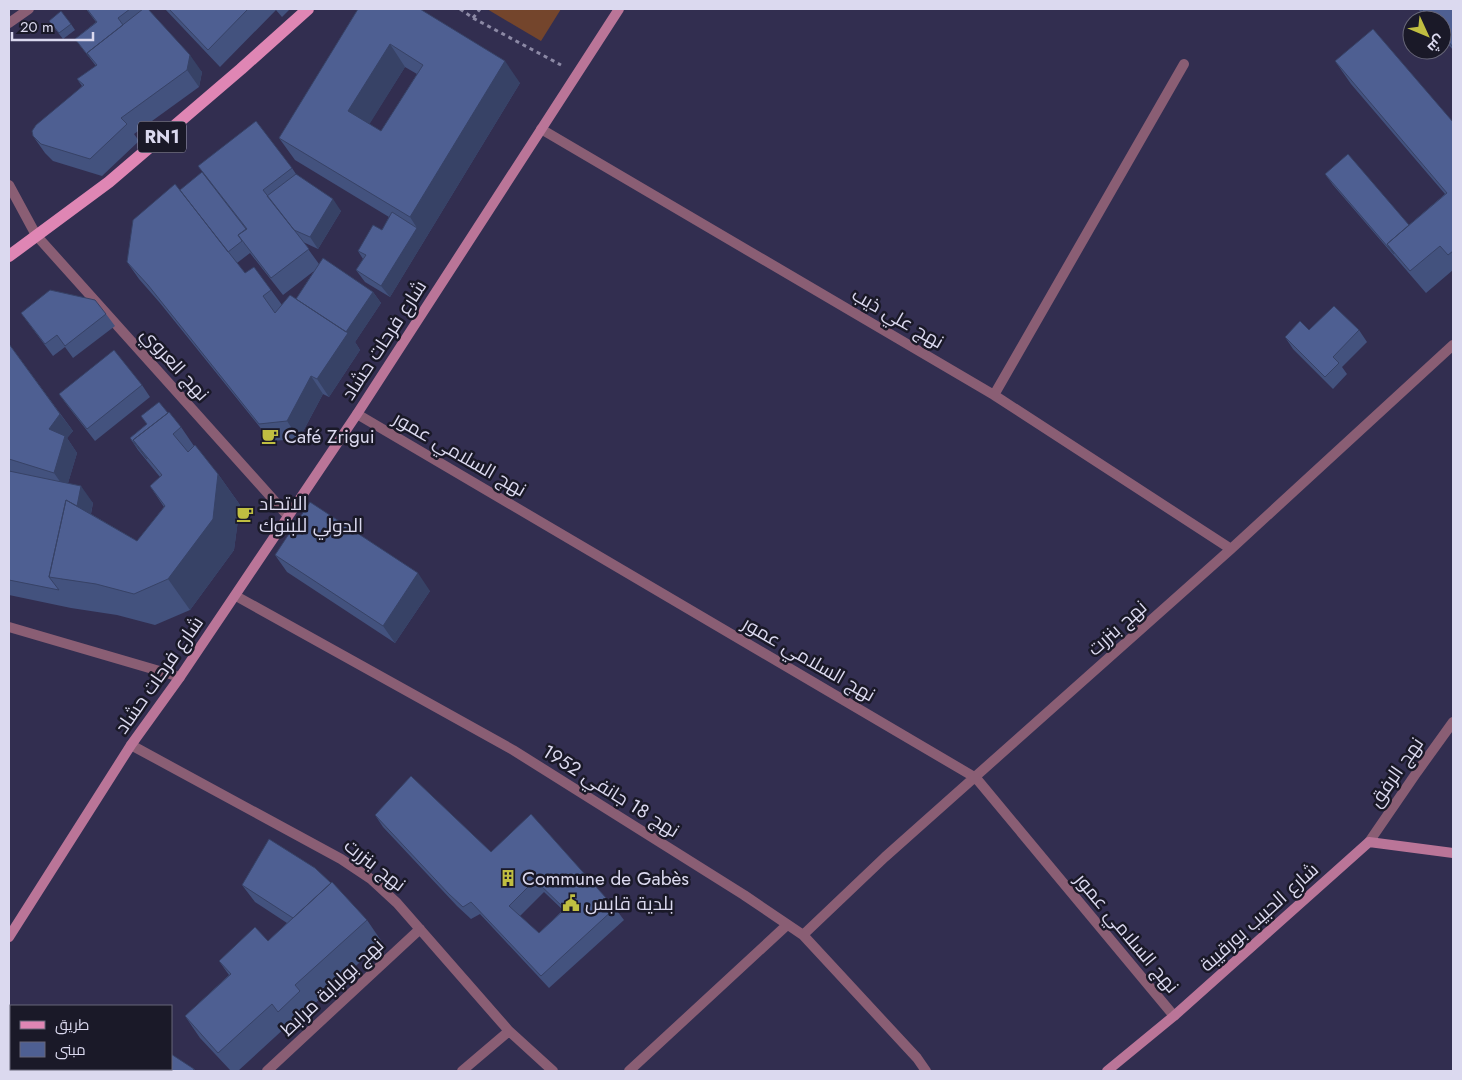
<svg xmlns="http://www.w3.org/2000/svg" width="1462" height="1080" font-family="Jost,Cairo,sans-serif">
  <rect width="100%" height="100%" fill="#322e50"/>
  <path fill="#74452c" d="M487,9H561L541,41Z"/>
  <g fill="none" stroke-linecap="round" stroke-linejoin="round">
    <path stroke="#8c89a5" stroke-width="3" stroke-dasharray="4 4" stroke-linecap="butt" d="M460,9L473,18L561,65
      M473,18L480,9"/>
    <path stroke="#8a5e74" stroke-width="10" d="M9,23L29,9
      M541,129L994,395L1231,549
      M9,185L36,235L288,516
      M994,395L1184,64
      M357,414L976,778L1174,1016
      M236,596L513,750L744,895L803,935L917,1058L926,1071
      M9,627L180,677
      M131,745L341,859L371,879L397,903L509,1031L553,1071
      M1369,842L1417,772L1453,722
      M803,935L885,857L1231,549L1453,345
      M9,1039L11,1040
      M64,1069L68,1071
      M267,1071L420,929
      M462,1071L509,1031
      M629,1071L787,925"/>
    <path stroke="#ba7598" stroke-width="10" d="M9,937L131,745L180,677L357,414L619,9
      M1107,1071L1174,1016L1369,842L1453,853"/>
    <path stroke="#df86b4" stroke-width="12" d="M9,256L109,182L241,69L308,9"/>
  </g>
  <path fill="#43527e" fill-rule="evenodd" d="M86,9H142L202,72L199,87L134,134L139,141L102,176L53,161L45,153L33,136L82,86L77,79L96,66L75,39L96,22Z
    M165,9H290L282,17L276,10L220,67Z
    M358,9L520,83L390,297L365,282L356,270L363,259L358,251L382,230L389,217L295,160L279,138ZM405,67L417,74L381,131L369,124Z
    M1418,9H1453V50L1442,37V20H1428Z
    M49,21L71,24L75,30L63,39Z
    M1335,61L1453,122V270L1426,293L1333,185L1325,174L1409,225L1445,194L1351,84Z
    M292,168L296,174L341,211L318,249L303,242L319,264L373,292L381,303L355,342L360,350L329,397L323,394L299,439L271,441L160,303L139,279L127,262L180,190ZM250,253L283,295L314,271L296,299L282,305L271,290L245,273L237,263Z
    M21,313L106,314L115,326L73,358L65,347L53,356Z
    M1309,330H1359L1367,342L1342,367L1347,374L1333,389L1293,349L1285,337Z
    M9,344L73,431L67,438L77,453L68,483L93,503L91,514L137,541L164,507L150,486L160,477L138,450L130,438L147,424L141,416L168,413L181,427L194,446L218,474L240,505L234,550L190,610L155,625L117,615L71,608L9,595Z
    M142,385L150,397L95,441L67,405L59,394Z
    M275,555L430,591L395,643L287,572Z
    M375,815L491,852L615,908L624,920L549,988L480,914L471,919L457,906L383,827ZM544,892L563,910L539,933L520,916Z
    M242,885L367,920L382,942L311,1007L316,1013L294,1034L287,1026L238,1071H231L200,1038L185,1016L229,975L219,961L268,941L287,923L255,902Z
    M106,1069H194L196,1071H108Z"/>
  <path fill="#374266" d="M390,44L405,67L364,133L348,111Z
    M190,55L202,72L199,87L187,70Z
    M505,61L520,83L390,297L381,286L417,228L410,217Z
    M333,199L341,211L318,249L310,237Z
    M373,292L381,303L355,342L360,350L329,397L317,379L344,334Z
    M311,376L323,394L299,439L287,421Z
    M60,414L73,431L67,438L77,453L66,490L54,473L49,429Z
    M218,474L240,505L234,550L190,610L168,579Z
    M81,486L93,503L76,581L61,579Z
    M418,573L430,591L395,643L383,626Z"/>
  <path fill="#4e5f92" stroke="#374266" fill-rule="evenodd" d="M87,9H130L118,18L123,25L87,53L90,58L75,39L97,22Z
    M143,9H148L190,55L187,70L121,118L127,124L90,159L41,144L33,136L32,131L36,125L84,85L77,79L97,65L87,53Z
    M169,9H248L208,50Z
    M358,9H420L505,61L410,217L279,138ZM390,44L423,65L381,131L348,111Z
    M1421,9H1453V47L1442,34V20H1430Z
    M61,11L71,24L59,33L49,21Z
    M1373,29L1453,122V251L1448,255L1440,246L1410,271L1387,244L1447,193L1335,61Z
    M256,121L292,168L263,190L309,249L271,278L238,235L247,229L198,166Z
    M1348,154L1409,225L1387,244L1394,254L1325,174Z
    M202,172L246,229L238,235L242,241L228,252L180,190Z
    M296,174L333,199L310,237L294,230L267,196Z
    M175,184L245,273L254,267L271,290L263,296L275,313L290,295L348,333L317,379L311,376L287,421L259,424L148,285L127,262L133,220Z
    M392,212L417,228L381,286L356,270L366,255L358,251L373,225L382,230Z
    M323,258L373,292L346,332L296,299Z
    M50,290L95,300L106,314L65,346L57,335L45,344L21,313Z
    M1334,306L1359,330L1333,357L1339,363L1325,377L1285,337L1300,321L1309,330Z
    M9,344L60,414L49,429L65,436L54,473L9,459Z
    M114,350L142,385L87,429L59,394Z
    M159,402L168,413L133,440L147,459L130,438L147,424L141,416Z
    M169,412L181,427L173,434L188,452L195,445L218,474L213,519L168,579L134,594L96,584L49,577L66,500L137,541L165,506L150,486L162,475L133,440Z
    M9,471L81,486L77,506L66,500L49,577L59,590L9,580Z
    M310,502L418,573L383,626L275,555Z
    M411,776L491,852L531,814L615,908L541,976L471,902L463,907L449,894L375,815ZM535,880L565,909L539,933L509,906Z
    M269,839L315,868L331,883L293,918L242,885Z
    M332,882L367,920L295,985L300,991L278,1012L272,1004L218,1053L185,1016L231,974L219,961L255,927L268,941Z
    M171,1054L194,1069L193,1071H116L112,1069H171Z"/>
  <defs>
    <g id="cafe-bare" transform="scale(1.35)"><path d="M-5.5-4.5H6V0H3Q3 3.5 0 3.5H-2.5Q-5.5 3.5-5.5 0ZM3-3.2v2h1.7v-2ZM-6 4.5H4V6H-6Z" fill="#c0be41" stroke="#1a1928" stroke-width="2.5" paint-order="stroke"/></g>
    <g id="building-bare" transform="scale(1.35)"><path d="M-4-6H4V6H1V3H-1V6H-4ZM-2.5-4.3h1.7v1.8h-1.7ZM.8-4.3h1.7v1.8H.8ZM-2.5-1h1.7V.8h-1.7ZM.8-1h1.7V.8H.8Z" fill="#c0be41" stroke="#1a1928" stroke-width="2.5" paint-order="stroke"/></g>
    <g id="civic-bare" transform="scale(1.35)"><path d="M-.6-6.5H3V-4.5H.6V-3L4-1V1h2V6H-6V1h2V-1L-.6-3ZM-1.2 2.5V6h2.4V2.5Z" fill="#c0be41" stroke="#1a1928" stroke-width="2.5" paint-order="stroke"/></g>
  </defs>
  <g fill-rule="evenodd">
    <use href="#cafe-bare" x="270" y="436"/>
    <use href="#cafe-bare" x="245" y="514"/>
    <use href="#building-bare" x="508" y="878"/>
    <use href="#civic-bare" x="571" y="903"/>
  </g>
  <g text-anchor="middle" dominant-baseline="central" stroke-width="5" stroke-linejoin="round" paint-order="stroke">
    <rect fill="#1a1928" stroke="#a19fb3" stroke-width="1" x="138" y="121.5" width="48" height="31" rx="4"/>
    <g font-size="18" font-weight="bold" fill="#dbd9ef">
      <text x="162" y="137">RN1</text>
    </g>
    <g font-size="19" fill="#dbd9ef" stroke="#1a1928">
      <text transform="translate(898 318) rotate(30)">نهج علي ذيب</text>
      <text transform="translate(384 340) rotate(-57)">شارع فرحات حشاد</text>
      <text transform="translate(175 364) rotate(48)">نهج العروي</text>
      <text transform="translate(460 454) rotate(30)">نهج السلامي عمور</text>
      <text transform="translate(1117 628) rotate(-42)">نهج بنزرت</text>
      <text transform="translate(809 659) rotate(30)">نهج السلامي عمور</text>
      <text transform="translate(159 675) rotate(-55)">شارع فرحات حشاد</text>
      <text transform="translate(1396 772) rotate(-55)">نهج الرفق</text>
      <text transform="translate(611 791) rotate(32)">نهج 18 جانفي 1952</text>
      <text transform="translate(375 865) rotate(38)">نهج بنزرت</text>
      <text transform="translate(1259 917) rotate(-42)">شارع الحبيب بورقيبة</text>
      <text transform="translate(1127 933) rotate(50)">نهج السلامي عمور</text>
      <text transform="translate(332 987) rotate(-43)">نهج بولبابة مرابط</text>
    </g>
    <g font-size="19" fill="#dbd9ef" stroke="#1a1928" text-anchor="start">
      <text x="284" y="436">Café Zrigui</text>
      <text x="259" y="503">الاتحاد<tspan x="259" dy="22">الدولي للبنوك</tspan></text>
      <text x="522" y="878">Commune de Gabès</text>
      <text x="585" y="903">بلدية قابس</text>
    </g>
  </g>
  <rect width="1462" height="1080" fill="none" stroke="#dbd9ef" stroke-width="20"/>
  <rect x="10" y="1005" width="162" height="65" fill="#1a1928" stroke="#676678"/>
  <rect x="20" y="1021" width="25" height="8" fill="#df86b4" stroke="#676678"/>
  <text x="55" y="1030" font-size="15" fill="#dbd9ef">طريق</text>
  <rect x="20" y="1042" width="25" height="15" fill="#4e5f92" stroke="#676678"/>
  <text x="55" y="1055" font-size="15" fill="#dbd9ef">مبنى</text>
  <g transform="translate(1427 35) rotate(134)"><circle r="24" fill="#1a1928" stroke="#676678"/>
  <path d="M0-4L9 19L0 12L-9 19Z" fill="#c0be41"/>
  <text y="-8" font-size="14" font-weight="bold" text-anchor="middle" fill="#dbd9ef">ش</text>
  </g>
  <path d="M12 32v8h81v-8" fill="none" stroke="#dbd9ef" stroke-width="2.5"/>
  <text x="20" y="32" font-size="15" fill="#dbd9ef" stroke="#1a1928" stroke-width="4" paint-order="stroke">20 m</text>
</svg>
